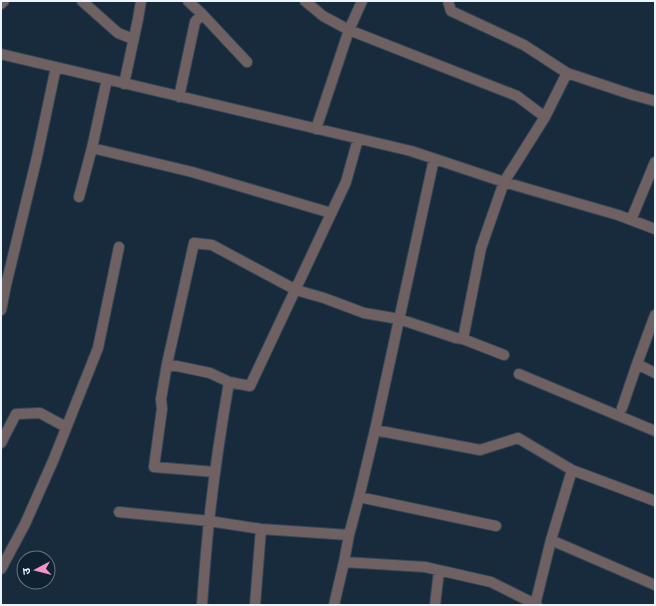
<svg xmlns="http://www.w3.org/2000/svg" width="656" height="606" font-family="'PT Sans','Noto Sans Devanagari',sans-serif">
  <rect width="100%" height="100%" fill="#182b3d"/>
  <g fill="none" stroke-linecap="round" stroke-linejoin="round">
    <g stroke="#364758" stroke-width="12">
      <path id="minor" d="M82,1L118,33L133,39
        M188,1L202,14L247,62
        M305,1L323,16L349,30L517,96L545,117
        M448,1L451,11L524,45L567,73L633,95L655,101
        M1,4L4,1
        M1,54L411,151L504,182L618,215L655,229
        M124,84L138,19L141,1
        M179,97L195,22L202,14
        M316,129L349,30L362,1
        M92,148L192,172L331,213
        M79,197L92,148L107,79
        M631,220L655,162
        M1,284L6,285L37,157L56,67
        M1,310L6,285
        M655,315L637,364L655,373
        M463,339L481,248L504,182L545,117L567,73
        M167,364L210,373L229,382L250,386L346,182L358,139
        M519,374L655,431
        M622,408L637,364
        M375,430L480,450L518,438L572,470
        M1,443L16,414L40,413L66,427
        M215,472L154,467L162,409L161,399L167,364L194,243L212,245L296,290L324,298L364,313L399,319L456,338L463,339L504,355
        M359,497L496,526
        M119,512L209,521L261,529L349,535
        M551,540L655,585
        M344,562L425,567L491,582L537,605
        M1,569L25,524L53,461L98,348L119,247
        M202,605C204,577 206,550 209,522C214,475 221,428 229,382
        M255,605L261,529
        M334,605L344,562L349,535L359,497L375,430L434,159
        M435,605L439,571
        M535,605L551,540L572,470L655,501"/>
    </g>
    <use href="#minor" stroke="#6f6161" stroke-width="10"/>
  </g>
  <rect width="656" height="606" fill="none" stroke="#ebf5fe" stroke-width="4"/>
  <g transform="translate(36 570) rotate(263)"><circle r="19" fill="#0e2232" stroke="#667684"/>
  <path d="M0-3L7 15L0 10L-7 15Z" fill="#f890cd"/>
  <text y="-6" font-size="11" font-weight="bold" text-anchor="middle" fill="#ebf5fe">उ</text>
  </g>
</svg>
